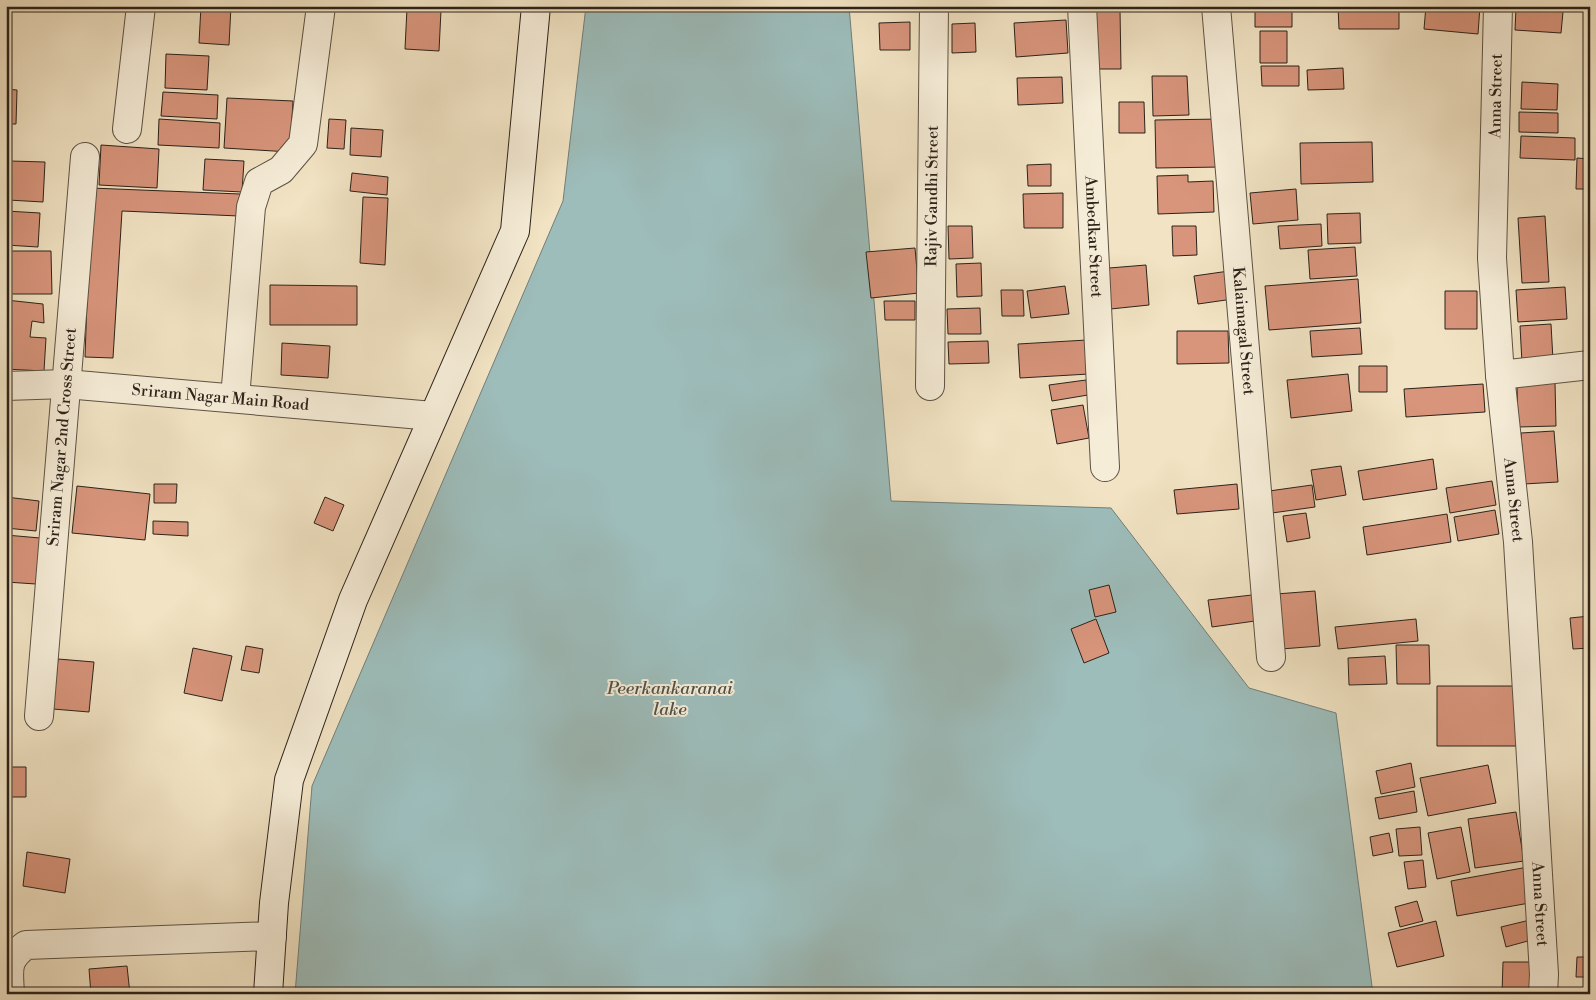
<svg xmlns="http://www.w3.org/2000/svg" width="1596" height="1000" font-family="'Libre Bodoni',serif">
  <rect width="100%" height="100%" fill="#f1e3c3"/>
  <filter id="stains"><feTurbulence type="fractalNoise" baseFrequency=".004" numOctaves="4"/><feColorMatrix values="0 0 0 0 .2 0 0 0 0 .09 0 0 0 0 .02 0 0 0 .5 -.17"/></filter>
  <radialGradient id="worn" r=".72"><stop offset=".6" stop-color="#630" stop-opacity="0"/><stop offset="1" stop-color="#630" stop-opacity=".3"/></radialGradient>
  <path fill="#9dbdbb" stroke="#707f7b" d="M586,6H849L891,501L1111,508L1249,688L1336,713L1373,994H295L312,786L563,201Z"/>
  <path fill="#d8957c" stroke="#2c221a" d="M201,6H231L229,45L199,43Z
    M1255,6H1292V27H1255Z
    M1338,6H1399V29H1339Z
    M1426,6H1480L1478,34L1424,29Z
    M407,8L441,10L439,51L405,49Z
    M1516,8L1563,12L1561,33L1515,30Z
    M1120,10L1121,69H1095L1093,11Z
    M1066,20L1068,53L1016,57L1014,23Z
    M910,22V50H880L879,23Z
    M975,23L976,52L952,53V24Z
    M1260,31H1287V63H1260Z
    M166,54L209,56L207,90L165,88Z
    M1261,66H1299V86H1262Z
    M1343,68L1344,89L1308,90L1307,70Z
    M1152,76H1187L1189,115L1153,116Z
    M1062,77L1063,103L1018,105L1017,78Z
    M1522,82L1558,84L1557,110L1521,109Z
    M6,89L17,90L16,124H6Z
    M163,92L218,95L217,119L161,116Z
    M227,98L293,101L290,152L224,148Z
    M1119,102H1144L1145,133H1119Z
    M1519,112L1558,113V133L1519,132Z
    M159,119L220,123L219,148L158,145Z
    M329,119L346,120L344,149L327,148Z
    M1221,119L1222,167L1156,168L1155,120Z
    M351,128L383,130L381,157L350,155Z
    M1521,136L1575,138V160L1520,158Z
    M1372,142L1373,182L1301,184L1300,143Z
    M101,145L159,149L157,188L99,185Z
    M1577,158L1590,159V189H1576Z
    M205,159L244,161L242,192L203,190Z
    M10,161L45,162L43,202L8,200Z
    M1051,164V186H1028L1027,165Z
    M352,173L388,177L387,195L350,191Z
    M1188,175V182L1213,181L1214,212L1158,214L1157,176Z
    M91,188L240,194L239,216L122,211L113,358L85,357Z
    M1296,189L1298,220L1253,224L1250,193Z
    M1063,193V228H1024L1023,194Z
    M363,197L388,198L385,265L360,263Z
    M6,211L40,213L38,247L6,245Z
    M1360,213L1361,243L1328,244L1327,214Z
    M1545,216L1549,282L1522,283L1518,218Z
    M1321,224L1322,246L1280,249L1278,226Z
    M948,226H972L973,258L949,259Z
    M1172,226H1196L1197,255L1173,256Z
    M1355,247L1357,276L1310,279L1308,250Z
    M915,248L919,293L871,298L866,252Z
    M6,251H51L52,294H6Z
    M981,263L982,296L957,297L956,264Z
    M1146,265L1149,305L1101,310L1097,269Z
    M1229,271L1233,299L1198,304L1194,276Z
    M1358,279L1361,323L1269,330L1265,286Z
    M270,285L357,286V325H270Z
    M1065,286L1069,314L1031,318L1027,291Z
    M1565,287L1567,319L1518,322L1516,290Z
    M1001,290H1023L1024,316H1002Z
    M1445,291H1477V329H1445Z
    M6,300L43,304L44,323L32,321L30,337L46,338L44,371L6,369Z
    M884,301H915V320H885Z
    M980,308L981,334H948L947,309Z
    M1551,324L1553,360L1522,363L1520,326Z
    M1360,328L1362,354L1312,357L1310,331Z
    M1177,331H1228L1229,363L1177,364Z
    M1087,340L1089,374L1020,378L1018,344Z
    M988,341L989,363L949,364L948,342Z
    M282,343L330,346L328,378L281,375Z
    M1359,366H1387V392H1359Z
    M1348,374L1352,411L1291,418L1287,380Z
    M1086,380L1088,395L1052,401L1049,385Z
    M1555,383L1556,426L1518,427L1517,385Z
    M1483,384L1485,412L1406,417L1404,389Z
    M1083,405L1089,438L1057,444L1051,410Z
    M1554,431L1558,482L1524,484L1521,433Z
    M1433,459L1437,489L1363,500L1358,471Z
    M1341,466L1346,495L1316,500L1311,470Z
    M1492,481L1496,505L1450,513L1446,488Z
    M154,484H177L176,503H154Z
    M1237,484L1239,509L1177,514L1174,490Z
    M1312,485L1315,507L1272,513L1269,491Z
    M77,486L150,494L145,540L72,533Z
    M6,497L39,501L36,531L6,528Z
    M325,497L344,505L333,531L314,523Z
    M1495,510L1499,534L1458,541L1454,517Z
    M1306,513L1310,538L1287,542L1283,516Z
    M1447,514L1451,542L1367,555L1363,527Z
    M153,521L188,522V536L153,534Z
    M6,535L40,538L36,584L6,582Z
    M1109,585L1116,612L1095,617L1089,590Z
    M1315,591L1320,646L1281,649L1276,594Z
    M1252,595L1255,621L1212,627L1208,600Z
    M1590,616V648L1573,649L1570,618Z
    M1096,619L1109,653L1084,663L1071,629Z
    M1416,619L1418,641L1338,649L1335,627Z
    M1396,645H1429L1430,684H1397Z
    M246,646L263,649L259,673L241,670Z
    M193,648L232,656L222,701L184,693Z
    M1385,656L1387,684L1349,685L1348,658Z
    M58,659L94,662L89,712L53,709Z
    M1437,686H1525V746H1437Z
    M1411,763L1415,787L1381,794L1376,771Z
    M1488,765L1496,803L1428,816L1420,778Z
    M6,767H26V797H6Z
    M1414,791L1417,812L1379,819L1375,798Z
    M1516,812L1524,861L1475,868L1468,819Z
    M1420,827L1422,855L1399,856L1396,829Z
    M1461,827L1470,872L1437,879L1428,833Z
    M1389,833L1393,852L1373,856L1370,837Z
    M27,852L70,859L65,893L23,886Z
    M1423,860L1426,887L1408,889L1404,862Z
    M1528,867L1535,902L1457,916L1451,881Z
    M1417,901L1423,921L1400,927L1395,907Z
    M1530,920L1535,939L1506,947L1501,927Z
    M1436,921L1444,956L1397,967L1388,933Z
    M1577,957H1590V990H1587V977H1576Z
    M1503,962H1532V994H1502Z
    M127,966L130,994H91L89,969Z"/>
  <g fill="none" stroke-linecap="round" stroke-linejoin="round">
    <g stroke="#5d5244" stroke-width="30">
      <g id="street">
        <path id="s1" d="M1082,6L1105,467"/>
        <path id="s2" d="M1216,6L1271,657"/>
        <path id="s3" d="M1498,6L1492,258L1500,375L1518,542L1544,974L1543,994"/>
        <path d="M127,129L141,6"/>
        <path d="M1500,375L1590,365"/>
        <path id="s4" d="M6,386L66,384L433,416"/>
        <path id="s5" d="M930,386L934,6"/>
        <path d="M235,398L251,207L259,182L281,170L303,144L321,6"/>
        <path id="s6" d="M39,716L85,157"/>
        <path d="M10,994C9,970 5,960 26,945L272,936"/>
      </g>
    </g>
    <g stroke="#2c221a" stroke-width="30">
      <path id="secondary" d="M268,994L274,903L289,780L353,600L515,231L536,6"/>
    </g>
    <use href="#street" stroke="#f6edd8" stroke-width="28"/>
    <use href="#secondary" stroke="#f6edd8" stroke-width="28"/>
  </g>
  <g text-anchor="middle" dominant-baseline="central" stroke-width="4" stroke-linejoin="round" paint-order="stroke">
    <g font-size="16" fill="#2c221a" stroke="#f6edd8">
      <text transform="translate(1496 96) rotate(-89)">Anna Street</text>
      <text stroke="none"><textPath href="#s5" startOffset="190">Rajiv Gandhi Street</textPath></text>
      <text stroke="none"><textPath href="#s1" startOffset="231">Ambedkar Street</textPath></text>
      <text stroke="none"><textPath href="#s2" startOffset="326">Kalaimagal Street</textPath></text>
      <text stroke="none"><textPath href="#s4" startOffset="215">Sriram Nagar Main Road</textPath></text>
      <text stroke="none"><textPath href="#s6" startOffset="280">Sriram Nagar 2nd Cross Street</textPath></text>
      <text stroke="none"><textPath href="#s3" startOffset="495">Anna Street</textPath></text>
      <text stroke="none"><textPath href="#s3" startOffset="900">Anna Street</textPath></text>
    </g>
    <g font-size="18" font-style="italic" fill="#4e504a" stroke="#f6edd8">
      <text x="670" y="688">Peerkankaranai<tspan x="670" dy="21">lake</tspan></text>
    </g>
  </g>
  <rect width="1596" height="1000" fill="none" stroke="#f1e3c3" stroke-width="25"/>
  <rect x="8" y="8" width="1581" height="985" fill="none" stroke="#2c221a" stroke-width="2.5"/>
  <rect x="12" y="12" width="1571" height="975" fill="none" stroke="#2c221a"/>
  <rect width="100%" height="100%" filter="url(#stains)"/>
  <rect width="100%" height="100%" fill="url(#worn)"/>
</svg>
